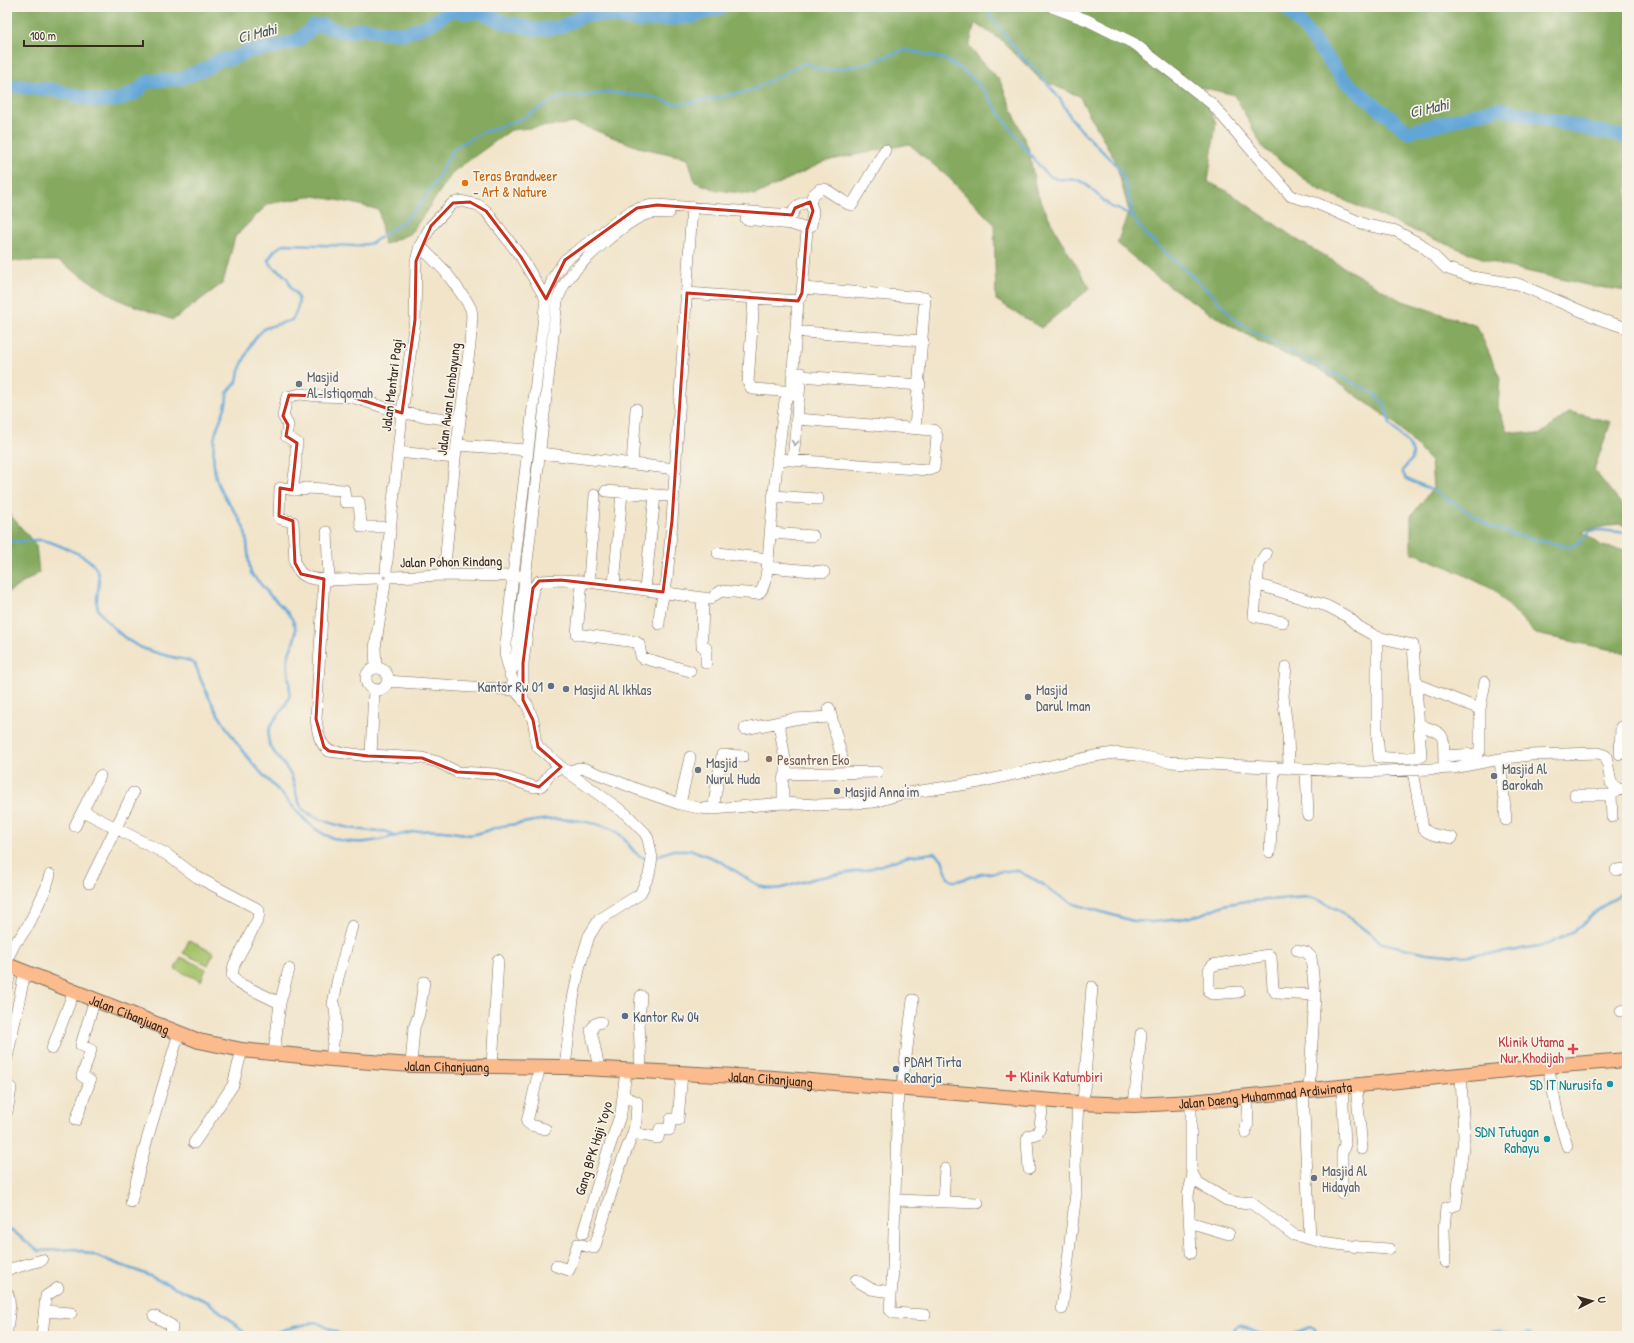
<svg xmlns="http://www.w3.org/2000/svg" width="1634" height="1343" font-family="'Patrick Hand',sans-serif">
  <rect width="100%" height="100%" fill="#f7f3e8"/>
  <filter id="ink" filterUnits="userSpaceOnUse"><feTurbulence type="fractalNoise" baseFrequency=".025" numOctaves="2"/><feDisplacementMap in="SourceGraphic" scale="8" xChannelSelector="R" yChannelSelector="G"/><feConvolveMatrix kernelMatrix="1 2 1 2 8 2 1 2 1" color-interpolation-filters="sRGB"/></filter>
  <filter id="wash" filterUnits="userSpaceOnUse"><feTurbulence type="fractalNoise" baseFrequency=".012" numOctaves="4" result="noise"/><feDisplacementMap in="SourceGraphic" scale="16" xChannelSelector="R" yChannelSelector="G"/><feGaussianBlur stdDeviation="0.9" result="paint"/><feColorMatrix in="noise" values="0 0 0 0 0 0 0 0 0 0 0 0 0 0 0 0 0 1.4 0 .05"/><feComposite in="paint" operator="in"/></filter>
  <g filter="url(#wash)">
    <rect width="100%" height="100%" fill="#f1e4c9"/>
    <path fill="#a5c36a" stroke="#707644" d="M189,940L214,953L208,965L183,953Z
      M181,957L206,969L201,981L175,969Z"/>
    <path fill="#84a95e" stroke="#606a3e" d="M7,7H1627V291L1591,286L1500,265L1431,238L1318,189L1263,148L1235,95L1200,87L1216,123L1208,182L1227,191L1299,241L1400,300L1477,326L1500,378L1498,408L1508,431L1539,435L1570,412L1611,422L1594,470L1622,505L1627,506V526L1618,524L1582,531L1602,546L1627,551V653L1536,634L1494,590L1450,568L1411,552V516L1433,488L1431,462L1395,423L1322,371L1261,343L1205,310L1155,276L1117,243L1129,211L1115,160L1079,96L1041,80L1001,40L975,23L969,47L1000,81L1029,150L1036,191L1056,232L1090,288L1041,328L996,300L994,224L948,177L909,144L826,161L755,195L717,190L695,182L688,158L638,147L576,123L511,130L454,171L411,233L384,245L379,210L352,203L314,196L268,204L235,237L223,283L173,320L119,300L59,261H7Z
      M7,511L36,545L39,573L7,593Z"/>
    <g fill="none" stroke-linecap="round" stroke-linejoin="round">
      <path stroke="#62a6d7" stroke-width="2.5" d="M987,7L991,17L1017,50L1021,58L1026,60L1041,76L1060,99L1071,118L1082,131L1119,168L1126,184L1133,217L1147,236L1213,295L1233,318L1249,329L1281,347L1373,393L1385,405L1390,424L1408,444L1413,453L1412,459L1402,471L1406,479L1431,489L1490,526L1512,534L1569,547L1578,544L1590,531L1600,530L1627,533
        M7,540C19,544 29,539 40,540C46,540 53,543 58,545C74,552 100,559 99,581C99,588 96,597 97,605C98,614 111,625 117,631C135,648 149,651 172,657C180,659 188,659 195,664C210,709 243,757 277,789C294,806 307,828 330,837C363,850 387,836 419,831C431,830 445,831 458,833C462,833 466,835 470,835C480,834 489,829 499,827C505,825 511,825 517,824C530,822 542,819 555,819C572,819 603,823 617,832C629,841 632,856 648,859
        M397,836C393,834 388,832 383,831C379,831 375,832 371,831C349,829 327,824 308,813C296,806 297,791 292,778C288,765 268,751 268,737C268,721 285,712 289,697C292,685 286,671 288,658C290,648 298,637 295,626C292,615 283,608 275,600C269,595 264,588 259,582C257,580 253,576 251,573C247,559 249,543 244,528C237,512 224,499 218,484C213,471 213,455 214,442C215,424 228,411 227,393L237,382L239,371L251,344L257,336L265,328L292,320C296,313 302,302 296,293C295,292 293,291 292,289C289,284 289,278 284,275C278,269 271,268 268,260L275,250L284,244L356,246L372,243L401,223L419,206L436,181L449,156L456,147L481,133L521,119L555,100L566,96H584L608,92L653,97L674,104L698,102L752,90L804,63L819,69L830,70L863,65L904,50L917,52L946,60L965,72L981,87L1021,143L1046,174L1056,179L1078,180L1083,182L1111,207L1123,211L1133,217
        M654,857L673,850H692L720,861L759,886L773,889L782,888L816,878L869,869L909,856L934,853L942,859L948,878L952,881H957L980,874L1016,870L1041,883L1055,894L1074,904L1133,921L1152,922L1181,919L1199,915L1224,905L1239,902L1309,897L1316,899L1339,910L1382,943L1427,953L1460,956L1506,952L1548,944L1565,936L1581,926L1605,904L1627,889
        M7,1230L13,1231L38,1251L76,1249L143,1273L208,1302L232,1321L247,1336
        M267,1336L286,1329L316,1322L344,1336
        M1232,1336L1234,1328L1240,1325L1257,1333L1270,1336
        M1288,1336L1310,1327L1314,1329L1319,1336
        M1483,1336C1498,1327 1504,1334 1519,1336
        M1519,1336L1528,1333L1532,1336"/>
      <path stroke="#62a6d7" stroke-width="14" d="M1286,7L1307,32L1343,79L1408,132L1498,108L1627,138
        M7,86H15L54,90L97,101L117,100L137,92L143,85L149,81L179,79L207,68L219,60L233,58L254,50L276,47L297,41L314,26L322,25L342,32H349L363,28L385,32L406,33L430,24L452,10L466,13L480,12L508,24H515L537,30L560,27L585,15H604L639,21L690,17L722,7"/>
    </g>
  </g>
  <g filter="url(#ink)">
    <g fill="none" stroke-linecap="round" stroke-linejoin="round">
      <g stroke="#7b6b5a" stroke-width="12">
        <path id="minor" d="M1052,7L1087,20L1135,44L1212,104L1291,196L1316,203L1366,225L1396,231L1422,245L1446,268L1472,277L1518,284L1602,320L1627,328
          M746,219L791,224L807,229L811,226L813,211L810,202L813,195L820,189H825L848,204L852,205L885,150
          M420,246L445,271L466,300L471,309L472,316L470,344L455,458L444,575
          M803,288L925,298L915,428
          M687,293L798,301
          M754,298L748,382L752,389L797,392
          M804,332L923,341
          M800,376L920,385
          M457,445L527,450
          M398,452L455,458
          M540,453L676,469
          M777,459L929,470L934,468L937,437L936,433L933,430L797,419
          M793,460L801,373
          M632,464L636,409
          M292,490L296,465V450L297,443L286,436L288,425L283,416L287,397L300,394L318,396L352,397L402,413L460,421
          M606,491L669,496
          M773,496L818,499
          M327,532L329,579
          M770,533L813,536
          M718,553L768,559
          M1266,554L1259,564L1254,616L1283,622
          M767,567L824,572
          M386,571L402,413L415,320L416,261L420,246L431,226L453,203L461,201L478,205L486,211L521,257L546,299
          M391,577L444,575L519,576
          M378,578C359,578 324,583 307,577C300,574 297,569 295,563L293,522L281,519L279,516L280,488L304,490L305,488L344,490L345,502H359L361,525L362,527H390
          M324,579L316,719C318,731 318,742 329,751L368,756L371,755L422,758L438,762L457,772L496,774L534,787C545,788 545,778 552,772C554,770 558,769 561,767
          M582,581L577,634L636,642L639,644L641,656L643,658L690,671
          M589,582L595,495
          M1256,584L1327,606L1348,617L1359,627L1377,637L1413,645L1421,756C1407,759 1394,759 1379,757L1377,733V637
          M614,585L622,492
          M645,589L655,495
          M715,595L721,591L758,594C767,589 768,559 769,548C773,499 778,450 785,401L790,393L792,384L798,301L802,293L807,229
          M702,598C704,614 701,630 702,646L706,648V663
          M659,624L660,610L667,579L672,521L692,207
          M1286,667L1283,696L1288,735L1289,768
          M376,668L375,648L385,584
          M366 679a11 11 0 1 1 22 0a11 11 0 1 1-22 0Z
          M510,675L516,657L557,301C560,293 563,285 568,279C581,261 627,220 647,214C654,212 661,213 669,213
          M387,681L515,690
          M1416,684L1480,709
          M523,700V663L533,588L539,581L561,580L582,581L710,599
          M829,708L842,758
          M779,723L786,766V774L783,779V803
          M1420,725C1448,735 1443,734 1444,763
          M745,729L794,719L831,717
          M1620,754L1621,727
          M371,755L374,689
          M1444,756L1476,754L1480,751V709L1485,682
          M1500,759L1506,820
          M1306,770L1308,815
          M1413,771L1423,828C1429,836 1442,836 1452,838
          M568,772L579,768L586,769L639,790L680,804L699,808L713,809L783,803L818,805L874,802L901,794L980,782L1094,756L1115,753L1136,755L1169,762L1363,772L1453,768L1500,759L1529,755L1599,753L1606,756L1611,783L1618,789L1627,790
          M786,774L877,772
          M1575,795H1611L1618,789
          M1611,795L1612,817
          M680,804L690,757
          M713,809L722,755L743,756
          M83,811L166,854L197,877L256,908L259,911L258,919L234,965L232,975L238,983L280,1003
          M75,826L100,776
          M1270,852L1274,767
          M1616,870L1627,869
          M89,883L133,793
          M1297,950L1306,952L1311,957L1315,995L1309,1090
          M7,959L16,941L19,939L29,924L47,886V884L50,875
          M7,986L12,967
          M1239,992L1212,994L1209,992V970L1213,965L1268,955L1271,957L1273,988L1276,993L1315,995
          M641,996L639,1020L641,1071
          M1621,1011L1627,1010
          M52,1049L74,991
          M274,1053L280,1003L289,969
          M7,1058L25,972
          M331,1059L336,1020L335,1006L333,1004L338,978L352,926
          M411,1065L414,1028L419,1014L424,982
          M540,1066L527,1122L531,1125L545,1129
          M1548,1066L1558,1116L1567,1146
          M492,1067L498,960
          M565,1067L573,999L580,965L589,936L599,920L640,894L649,875L652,858L648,839L645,833L626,814L561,767L538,747L535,740V730L533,720L527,704L515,690L505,654L513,575L546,299L553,278L565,260L628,213C638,208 646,205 657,205L792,215C795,206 800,203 810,202
          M599,1068L591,1030L595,1024L601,1022
          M7,1085L11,1088L7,1112
          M1356,1085L1362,1149
          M898,1088L893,1268L890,1310L894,1313L925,1315
          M902,1088L913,1000
          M1303,1091L1310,1239
          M1191,1102V1168L1193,1175L1197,1182L1227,1200L1240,1203L1250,1202L1294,1235L1322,1242L1359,1247L1389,1249
          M1083,1103L1092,987
          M1134,1105L1141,1034
          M76,1120L90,1081L82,1076L91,1050L81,1045L95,999
          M633,1133L658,1138L660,1129L669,1130L671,1119L678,1120L682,1073
          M1246,1133L1245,1127L1248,1124L1247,1096
          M194,1143L233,1085L242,1050
          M1029,1169L1027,1140L1029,1136L1038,1133L1040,1127L1043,1100
          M1342,1193V1153L1345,1144L1342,1087
          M895,1200L978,1203
          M943,1201L945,1169
          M131,1202L146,1143L179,1033
          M1189,1222L1229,1234
          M583,1233L606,1157L621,1113L626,1070
          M1191,1253L1188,1195L1193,1175
          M1445,1262L1444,1230L1446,1208L1456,1205L1464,1137L1461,1075
          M556,1266L569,1270L577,1246L578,1244L594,1248L595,1246L616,1177L633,1133L636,1122L637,1102L623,1096
          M7,1269L14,1268L42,1260
          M856,1280L871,1289L891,1292
          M7,1292C12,1303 8,1319 7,1330
          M1062,1309L1076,1193L1075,1159L1078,1103
          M45,1311L71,1313
          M154,1316L171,1325L172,1327L170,1336
          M42,1336L46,1296L58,1288"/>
      </g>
      <g stroke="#7b6b5a" stroke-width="16">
        <g id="major">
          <path id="s1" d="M7,965L199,1041L242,1050L331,1059L411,1065L565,1067L774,1078L1078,1103L1134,1105L1191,1102L1548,1066L1627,1060"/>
        </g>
      </g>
      <use href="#minor" stroke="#fff" stroke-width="11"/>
      <use href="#major" stroke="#fbbb8d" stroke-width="14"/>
    </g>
    <defs><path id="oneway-chevron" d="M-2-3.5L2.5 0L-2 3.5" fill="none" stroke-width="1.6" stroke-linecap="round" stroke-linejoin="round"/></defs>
    <use stroke="#a79f9a" href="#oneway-chevron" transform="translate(795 443) rotate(95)"/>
  </g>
  <path fill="none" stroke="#c8321e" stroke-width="3" stroke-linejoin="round" d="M470,202L486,211L521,257L546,299L565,260L637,208L657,205L792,215L795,208L810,202L813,211L807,229L802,293L798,301L687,293L672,521L663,592L561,580L539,581L533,588L523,663V700L533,720L538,747L561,767L539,787L496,774L457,772L422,758L368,756L329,751L324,747L316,719L324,579L301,574L295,563L293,521L279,516L280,488L292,490L297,443L286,436L288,425L283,416L289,395L352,397L402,413L415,320L416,261L431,226L453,203Z"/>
  <circle fill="#e8710a" stroke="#f7f3e8" stroke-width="1.5" cx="465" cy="183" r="4"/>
  <g fill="#6b7280" stroke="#f7f3e8" stroke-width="1.5">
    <circle cx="299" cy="384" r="4"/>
    <circle cx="566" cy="689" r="4"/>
    <circle cx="1028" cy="697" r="4"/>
    <circle cx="698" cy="770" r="4"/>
    <circle cx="1494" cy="776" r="4"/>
    <circle cx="837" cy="791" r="4"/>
    <circle cx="1314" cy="1178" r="4"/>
  </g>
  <g fill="#5c6f8a" stroke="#f7f3e8" stroke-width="1.5">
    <circle cx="551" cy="686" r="4"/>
    <circle cx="625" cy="1016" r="4"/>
    <circle cx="896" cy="1069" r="4"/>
  </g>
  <circle fill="#8d6e63" stroke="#f7f3e8" stroke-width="1.5" cx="769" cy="759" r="4"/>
  <g fill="#e0444e" stroke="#f7f3e8" stroke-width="1.5">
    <path d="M1571 1043h4v4h4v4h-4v4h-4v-4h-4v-4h4z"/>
    <path d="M1009 1070h4v4h4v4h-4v4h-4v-4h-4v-4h4z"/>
  </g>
  <g fill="#0f9aa8" stroke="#f7f3e8" stroke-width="1.5">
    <circle cx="1610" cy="1084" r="4"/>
    <circle cx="1547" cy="1139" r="4"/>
  </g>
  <g text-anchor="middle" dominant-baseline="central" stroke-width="3.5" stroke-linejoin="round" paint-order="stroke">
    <g font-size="14" fill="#c56008" stroke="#f7f3e8" text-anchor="start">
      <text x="473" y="175">Teras Brandweer<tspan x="473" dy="16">- Art &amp; Nature</tspan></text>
    </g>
    <g font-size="14" fill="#5b616d" stroke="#f7f3e8" text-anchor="start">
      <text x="307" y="376">Masjid<tspan x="307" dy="16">Al-Istiqomah</tspan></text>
      <text x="574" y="689">Masjid Al Ikhlas</text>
      <text x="1036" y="689">Masjid<tspan x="1036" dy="16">Darul Iman</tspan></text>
      <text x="706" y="762">Masjid<tspan x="706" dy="16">Nurul Huda</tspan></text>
      <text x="1502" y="768">Masjid Al<tspan x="1502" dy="16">Barokah</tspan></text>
      <text x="845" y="791">Masjid Anna'im</text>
      <text x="1322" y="1170">Masjid Al<tspan x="1322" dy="16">Hidayah</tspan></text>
    </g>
    <g font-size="14" fill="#3b2a1e" stroke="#f7f3e8">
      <text transform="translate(391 385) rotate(-83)">Jalan Mentari Pagi</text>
      <text transform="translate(448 399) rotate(-83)">Jalan Awan Lembayung</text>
      <text transform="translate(451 561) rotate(-1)">Jalan Pohon Rindang</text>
      <text stroke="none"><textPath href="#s1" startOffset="132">Jalan Cihanjuang</textPath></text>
      <text stroke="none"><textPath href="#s1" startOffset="456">Jalan Cihanjuang</textPath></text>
      <text stroke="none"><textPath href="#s1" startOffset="780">Jalan Cihanjuang</textPath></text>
      <text stroke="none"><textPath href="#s1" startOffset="1276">Jalan Daeng Muhammad Ardiwinata</textPath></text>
      <text transform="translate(593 1148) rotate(-73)">Gang BPK Haji Yoyo</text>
    </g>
    <g font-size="14" fill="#4e5e75" stroke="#f7f3e8" text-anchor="start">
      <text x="543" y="686" text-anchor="end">Kantor Rw 01</text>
      <text x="633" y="1016">Kantor Rw 04</text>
      <text x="904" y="1061">PDAM Tirta<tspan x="904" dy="16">Raharja</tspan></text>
    </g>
    <g font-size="14" fill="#785e54" stroke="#f7f3e8" text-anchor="start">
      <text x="777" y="759">Pesantren Eko</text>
    </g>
    <g font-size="14" fill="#be3a42" stroke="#f7f3e8" text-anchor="end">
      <text x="1564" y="1041">Klinik Utama<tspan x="1564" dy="16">Nur Khodijah</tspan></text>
      <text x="1020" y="1076" text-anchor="start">Klinik Katumbiri</text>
    </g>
    <g font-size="14" fill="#0d838f" stroke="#f7f3e8" text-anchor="end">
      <text x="1602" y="1084">SD IT Nurusifa</text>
      <text x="1539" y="1131">SDN Tutugan<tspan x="1539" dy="16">Rahayu</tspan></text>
    </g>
    <g font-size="15" font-style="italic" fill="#49555f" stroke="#f7f3e8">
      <text transform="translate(257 33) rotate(-14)">Ci Mahi</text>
      <text transform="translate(1429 108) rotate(-13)">Ci Mahi</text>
    </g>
  </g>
  <rect width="1634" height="1343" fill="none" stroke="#f7f3e8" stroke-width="24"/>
  <g transform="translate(1592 1301) rotate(84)" stroke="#f7f3e8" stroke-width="3" paint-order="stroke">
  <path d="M0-3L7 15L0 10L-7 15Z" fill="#3b2a1e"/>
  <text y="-6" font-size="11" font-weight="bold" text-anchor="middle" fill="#3b2a1e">U</text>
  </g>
  <path d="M24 40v6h119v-6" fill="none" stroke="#3b2a1e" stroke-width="2"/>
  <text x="30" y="40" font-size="12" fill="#3b2a1e" stroke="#f7f3e8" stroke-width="3" paint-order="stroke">100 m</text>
</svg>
